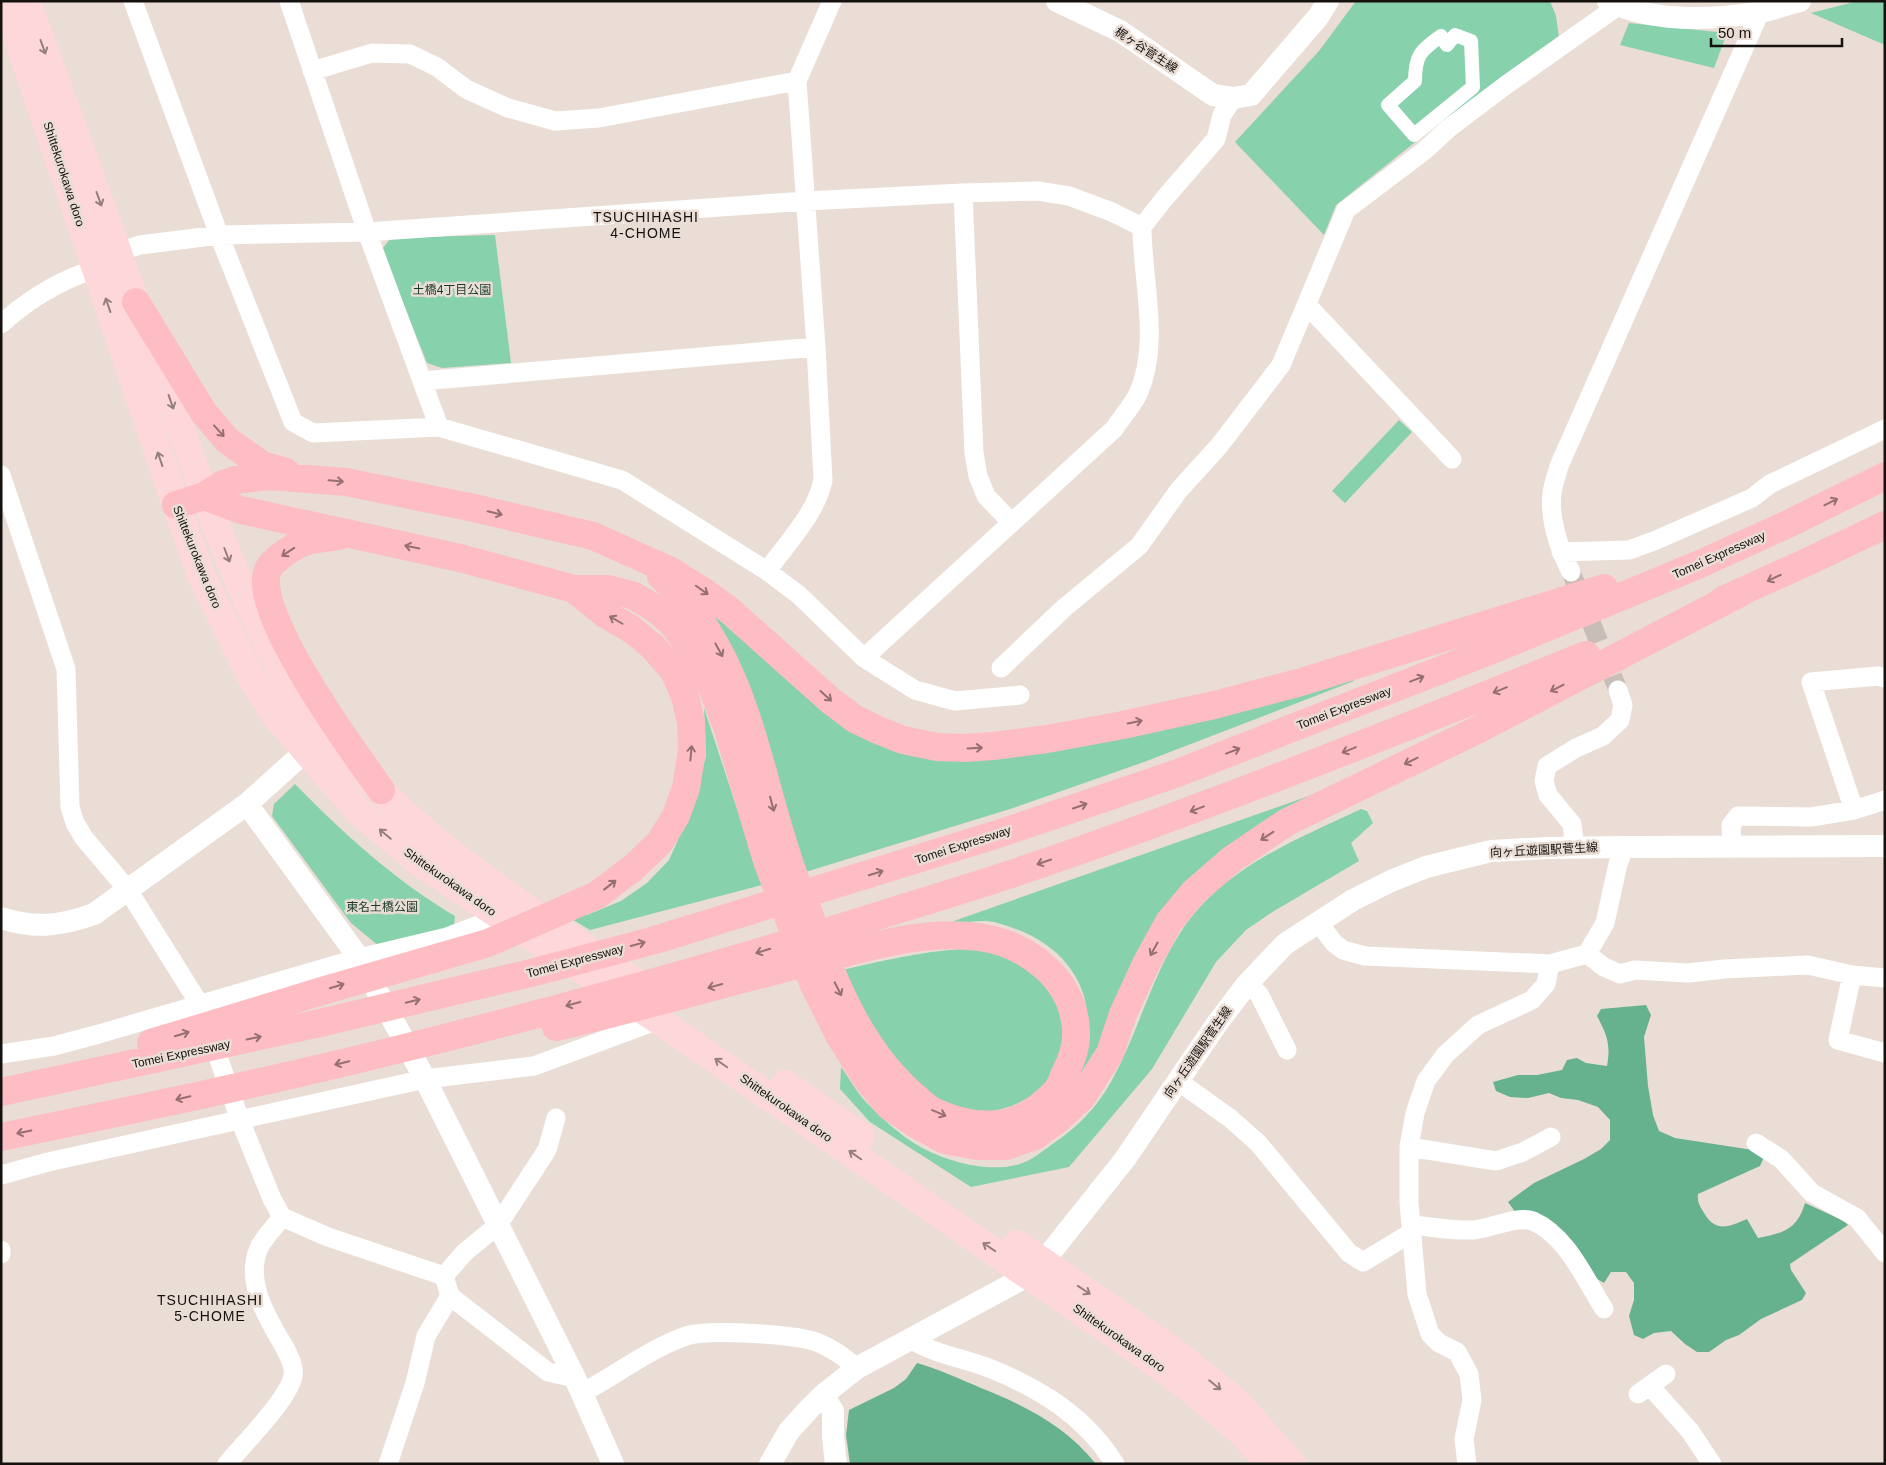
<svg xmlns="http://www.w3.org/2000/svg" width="1886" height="1465" font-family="Helvetica,'Noto Sans JP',sans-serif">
  <rect width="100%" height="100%" fill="#e9ddd5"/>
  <path fill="#87d1ac" d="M1356,1H1550L1556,16L1559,38L1438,124L1336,205L1324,235L1235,142L1319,51Z
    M1858,1H1885V45L1811,13Z
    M1629,23L1727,33L1714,68L1620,45Z
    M495,235L511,363L442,368L427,363L382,249L391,238Z
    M1399,420L1412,432L1345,503L1332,491Z
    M711,608L903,751L1351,677L1354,681L1144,762L1010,809L799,874L716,633Z
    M704,708L762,885L590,930L570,918L582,912L587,915L621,901L647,883L669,860L691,811L706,756Z
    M295,784C344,834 394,880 455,916L454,926L380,947L351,923L272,816L274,804Z
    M1340,785L1205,873L1071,1095C1076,1077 1085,1058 1087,1039C1094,986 1063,945 1013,928C1005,925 996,922 987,921C970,920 951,926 934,928Z
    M1361,809L1367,811L1373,823L1351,843L1359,861L1274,911L1246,930L1216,962L1152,1069L1069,1167L971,1187L870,1122L840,1089L841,1067C849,1078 856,1091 865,1101C876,1112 888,1124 901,1134C930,1158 989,1177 1025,1162C1035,1158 1045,1149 1054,1143C1078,1127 1098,1106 1112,1080C1139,1031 1152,974 1184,927C1227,866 1296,840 1361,809Z
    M961,949L987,950L1008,958L1025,967L1041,982L1057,1002L1063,1019V1040L1052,1076L1041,1088L1028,1098L1012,1106L994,1111L976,1113L935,1100L895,1064L839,971C880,961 919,952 961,949Z"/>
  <path fill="#67b28e" d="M1646,1005L1651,1015L1644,1037L1648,1086L1653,1115L1659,1131L1675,1138L1753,1150L1764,1157L1760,1166L1698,1194C1697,1202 1700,1206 1704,1213C1716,1233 1728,1227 1747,1219L1758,1238C1783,1233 1797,1230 1805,1203L1844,1221L1848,1225L1790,1264L1791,1270L1806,1293L1802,1300L1761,1319L1739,1335L1726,1340L1709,1352H1697L1685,1344L1671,1331L1654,1333L1643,1339L1634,1335L1629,1316L1634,1300V1283L1626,1272H1611L1604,1283L1592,1276L1516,1213L1508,1202L1534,1183L1584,1159L1601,1149L1610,1140V1120L1598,1107L1578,1100L1561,1098L1549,1093L1528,1098L1510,1097L1496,1091L1493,1082L1518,1075H1537L1562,1070L1567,1060L1577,1058L1586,1063L1607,1066C1611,1044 1607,1035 1597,1016L1601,1009Z
    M917,1363C939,1369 960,1379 981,1388C1024,1405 1066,1426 1096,1464H850L846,1435L849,1410L894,1388L906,1379Z"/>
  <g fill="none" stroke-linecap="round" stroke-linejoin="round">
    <path stroke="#c9beb7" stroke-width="19" stroke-dasharray="19 9" stroke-linecap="butt" d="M1571,572L1618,690"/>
    <path stroke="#fff" stroke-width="14" d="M1455,35L1471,41L1473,87L1414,135L1388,105L1415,81C1415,55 1421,50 1441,36L1447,45Z"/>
    <path stroke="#fff" stroke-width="19" d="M133,1L219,235L293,422L313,433L439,427L622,480L767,571L799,595L864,658L915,690L955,701L1020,695
      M289,1L367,232L439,427
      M312,71L372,53L410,54L437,67L466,89L508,108L555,121L599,118L797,81
      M963,193L974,453L978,476L986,496L1011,522
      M118,252L140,245L219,235L367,232L806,201L963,193L1038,191L1069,196L1112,212L1142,227
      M1307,305L1452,459
      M1,324C28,300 60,280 95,269
      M422,381L816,347
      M1,475L66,669L70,807L75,823L84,838L128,890L200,1005L240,1120L272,1199L282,1217L328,1237L444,1276
      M1561,552L1629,550L1654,541L1752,498L1770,484L1885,429
      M767,571C787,543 816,514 823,480L816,347L797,81L832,1
      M1571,572C1559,549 1549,519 1552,493C1553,484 1557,475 1559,466L1760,12
      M864,658L1114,429C1122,417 1132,406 1138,394C1161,342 1142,281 1142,227L1164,199L1216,139L1222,115L1233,98
      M1001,668L1064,608L1139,546L1179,490L1219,446L1281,365L1346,210L1424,151L1449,128L1506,85L1618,6
      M1854,810L1811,682L1878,676L1885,678
      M1732,846L1731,825L1738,816L1811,817L1854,810L1885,800
      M1575,848L1572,824L1548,795L1544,781L1547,766L1576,748L1603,736L1620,720L1623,705L1618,690
      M1318,922L1334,943L1343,950L1365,956L1550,964L1587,954L1605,923L1618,864L1624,847
      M1587,954L1604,967L1620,974L1635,970L1688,973L1725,969L1808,965L1852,975L1885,978
      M1852,975L1838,1040L1885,1053
      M1247,984L1259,994L1287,1050
      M1,1054L54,1046L99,1034L359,958L447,937L500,917
      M1178,1081L1231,1119L1258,1143L1349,1253L1363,1262L1411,1233
      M1756,1143L1781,1159L1812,1193L1857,1218L1885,1253
      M1409,1147L1496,1161L1523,1152L1551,1137
      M1,1175L48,1162L425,1079L534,1066L658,1020
      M1412,1225C1432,1227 1453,1231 1473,1230C1489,1229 1517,1215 1533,1221C1567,1236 1585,1279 1604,1309
      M1,1250V1254
      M444,1276L465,1252L498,1225L547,1150L556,1118
      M450,1296L548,1372L575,1378
      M910,1339C934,1354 962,1358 989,1368C1041,1389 1085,1416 1115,1464
      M1650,1386L1690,1431L1712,1464
      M582,1393C616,1375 649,1349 686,1336C708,1329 797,1334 819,1343C834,1349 845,1358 857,1368
      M1638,1394L1666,1374
      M227,1464C244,1443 288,1400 293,1376C295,1367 289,1356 285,1348C268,1319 244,1282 259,1248C264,1237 275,1227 282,1217
      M388,1464L415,1383L426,1336L450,1296L444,1276
      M1467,1464L1464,1439L1472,1400L1469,1374L1457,1352L1439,1343L1430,1334L1417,1294L1409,1203V1147L1415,1113L1426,1081L1445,1055L1478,1025L1532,1000L1546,984L1550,964"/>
    <path stroke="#fff" stroke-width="22" d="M1057,1L1120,31L1213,95L1233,98L1251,95L1318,17L1328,1
      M1608,1C1653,22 1710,21 1759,12C1773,10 1786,4 1800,1
      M247,804L359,958L425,1079L575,1378L613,1464
      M1,918C35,929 61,926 94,914L247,804L319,739
      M823,1395L833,1411V1437L836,1464
      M770,1464L789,1431L809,1409L823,1395L857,1368L1029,1275L1043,1262L1125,1159L1216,1025L1247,984L1285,944L1353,900L1391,881L1426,867L1491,851L1547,848L1624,847L1885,846"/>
    <path stroke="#fed7db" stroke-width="28" d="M5,1L176,505L202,577L251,677L274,714L359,812L420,863L658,1020L1145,1356L1188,1387L1242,1433L1271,1464
      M26,1C76,135 124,269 172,404C198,477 223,550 256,620C269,648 282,676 300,701C343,756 400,814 455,856C520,906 589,950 656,996
      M785,1084L861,1136
      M1017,1244L1172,1350L1236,1401L1292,1464"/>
    <path stroke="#febcc3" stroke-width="28" d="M136,302L204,413L227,440L262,465L286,472
      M204,496L241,510L460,558L574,589H608L632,595L653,607L672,623L693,651L712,687L729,733L767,861L814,985L839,1035L866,1078L889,1106L917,1125L945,1140L977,1146H1006L1035,1136L1057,1120L1082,1097L1110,1053L1123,1014L1146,964L1169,922L1194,892L1232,859L1287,822L1475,731L1740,593
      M176,505L204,496L223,484L235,480L270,476L346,482L474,508L593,536L671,571L701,590L729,610L831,701L855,719L878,730L903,740L937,747L964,748L993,746L1047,739L1123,725L1214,705L1298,683L1604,588
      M339,536C328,538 312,538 302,543C294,546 273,560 269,568C246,606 356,755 381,790
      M1723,600L1807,562L1885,525
      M556,1027C643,1007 728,982 814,961C866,948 924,929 979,937C1027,944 1074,979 1076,1031C1077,1044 1072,1060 1066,1071C1063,1077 1061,1085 1057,1090C1057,1091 1048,1099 1047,1100C1014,1132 970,1130 931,1110C925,1106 920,1101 915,1097C886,1072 865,1042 848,1008C832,977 820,944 808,911C800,892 792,872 786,852C754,754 743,650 661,576
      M151,1043L322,991L488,943L597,895L634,867L660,842L676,816L686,788L692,750L691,722L685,696L674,671L653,647L631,629L605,614L574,589
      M1,1092L320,1023L535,972L655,940L998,834L1175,774L1497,648L1700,564L1788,524L1885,476
      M1,1137C132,1110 263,1083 392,1051C559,1010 726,964 890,912C932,899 975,886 1017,872C1209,807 1397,731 1586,655"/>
  </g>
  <defs><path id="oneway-shaft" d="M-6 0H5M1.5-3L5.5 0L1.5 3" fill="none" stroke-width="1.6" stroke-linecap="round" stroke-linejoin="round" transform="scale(1.25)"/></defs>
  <g stroke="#957e7f">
    <use href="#oneway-shaft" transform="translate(43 47) rotate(70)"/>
    <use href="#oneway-shaft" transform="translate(99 199) rotate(70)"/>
    <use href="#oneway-shaft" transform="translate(108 305) rotate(-109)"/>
    <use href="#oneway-shaft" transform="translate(171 402) rotate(71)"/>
    <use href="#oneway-shaft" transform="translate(160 459) rotate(-109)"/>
    <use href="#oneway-shaft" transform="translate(227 555) rotate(69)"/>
    <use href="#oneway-shaft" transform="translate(385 834) rotate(-140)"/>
    <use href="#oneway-shaft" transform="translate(721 1063) rotate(-145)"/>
    <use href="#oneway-shaft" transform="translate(855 1155) rotate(-145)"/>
    <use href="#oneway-shaft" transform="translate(989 1247) rotate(-146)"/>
    <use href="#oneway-shaft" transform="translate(1084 1290) rotate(34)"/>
    <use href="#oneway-shaft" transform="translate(1215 1385) rotate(39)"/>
  </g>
  <g stroke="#956f72">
    <use href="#oneway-shaft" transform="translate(219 431) rotate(48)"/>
    <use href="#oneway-shaft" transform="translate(336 481) rotate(5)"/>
    <use href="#oneway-shaft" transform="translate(1831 502) rotate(-27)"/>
    <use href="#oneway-shaft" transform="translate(495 513) rotate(13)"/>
    <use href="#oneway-shaft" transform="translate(412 547) rotate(-168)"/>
    <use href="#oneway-shaft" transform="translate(288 552) rotate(147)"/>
    <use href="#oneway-shaft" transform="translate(1774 578) rotate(155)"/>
    <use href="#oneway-shaft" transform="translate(702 590) rotate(35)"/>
    <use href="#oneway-shaft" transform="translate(616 620) rotate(-150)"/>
    <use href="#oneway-shaft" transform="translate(719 650) rotate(61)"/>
    <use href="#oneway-shaft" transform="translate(1417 679) rotate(-21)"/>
    <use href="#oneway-shaft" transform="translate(1557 688) rotate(153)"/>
    <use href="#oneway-shaft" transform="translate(1500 690) rotate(158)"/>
    <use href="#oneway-shaft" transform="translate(826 696) rotate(42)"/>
    <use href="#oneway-shaft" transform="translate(1135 722) rotate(-12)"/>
    <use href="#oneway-shaft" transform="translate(975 748) rotate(-3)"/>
    <use href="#oneway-shaft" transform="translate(1349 750) rotate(158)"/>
    <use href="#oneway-shaft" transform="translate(1233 751) rotate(-21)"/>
    <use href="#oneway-shaft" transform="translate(691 753) rotate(-85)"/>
    <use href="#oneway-shaft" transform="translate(1411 761) rotate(154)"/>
    <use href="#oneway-shaft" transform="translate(772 804) rotate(75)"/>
    <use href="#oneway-shaft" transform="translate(1080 806) rotate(-19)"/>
    <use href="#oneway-shaft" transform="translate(1197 809) rotate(159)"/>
    <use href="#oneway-shaft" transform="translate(1267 836) rotate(147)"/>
    <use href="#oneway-shaft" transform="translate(1044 862) rotate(161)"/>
    <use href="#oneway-shaft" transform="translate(876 873) rotate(-17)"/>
    <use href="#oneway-shaft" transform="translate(610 885) rotate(-38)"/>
    <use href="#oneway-shaft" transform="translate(638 944) rotate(-15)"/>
    <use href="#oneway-shaft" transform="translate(1154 949) rotate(119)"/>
    <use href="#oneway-shaft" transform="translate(763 951) rotate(163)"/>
    <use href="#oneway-shaft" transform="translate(337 986) rotate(-17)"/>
    <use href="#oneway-shaft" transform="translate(715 986) rotate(165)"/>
    <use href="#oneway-shaft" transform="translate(838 989) rotate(63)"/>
    <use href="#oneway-shaft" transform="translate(413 1001) rotate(-13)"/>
    <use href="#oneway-shaft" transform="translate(573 1004) rotate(165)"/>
    <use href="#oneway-shaft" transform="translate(182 1034) rotate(-17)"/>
    <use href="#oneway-shaft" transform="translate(254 1038) rotate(-12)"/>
    <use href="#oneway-shaft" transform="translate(342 1063) rotate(167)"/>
    <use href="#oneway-shaft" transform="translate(183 1098) rotate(167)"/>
    <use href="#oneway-shaft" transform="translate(939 1113) rotate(23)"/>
    <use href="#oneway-shaft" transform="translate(24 1132) rotate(168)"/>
  </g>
  <g text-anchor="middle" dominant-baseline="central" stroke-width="5" stroke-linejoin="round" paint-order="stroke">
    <g font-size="12" fill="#15110e" stroke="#e9ddd5">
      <text transform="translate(1146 50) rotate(33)">梶ヶ谷菅生線</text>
      <text transform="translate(64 174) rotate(72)">Shittekurokawa doro</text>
      <text transform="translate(1719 555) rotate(-24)">Tomei Expressway</text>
      <text transform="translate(197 557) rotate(68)">Shittekurokawa doro</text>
      <text transform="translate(1344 708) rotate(-21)">Tomei Expressway</text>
      <text transform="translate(963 845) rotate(-18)">Tomei Expressway</text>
      <text transform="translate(1544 850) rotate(-3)">向ヶ丘遊園駅菅生線</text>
      <text transform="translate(450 882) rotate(35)">Shittekurokawa doro</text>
      <text transform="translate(575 961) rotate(-15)">Tomei Expressway</text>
      <text transform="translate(1198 1052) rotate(-55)">向ヶ丘遊園駅菅生線</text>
      <text transform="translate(181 1054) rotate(-12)">Tomei Expressway</text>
      <text transform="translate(786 1108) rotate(35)">Shittekurokawa doro</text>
      <text transform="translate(1119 1338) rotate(35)">Shittekurokawa doro</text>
    </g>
    <g font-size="12" fill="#183a2a" stroke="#e9ddd5">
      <text x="452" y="290">土橋4丁目公園</text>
      <text x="382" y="907">東名土橋公園</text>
    </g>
    <g font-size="14" letter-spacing="1" fill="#15110e" stroke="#e9ddd5">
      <text x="646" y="217">TSUCHIHASHI<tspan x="646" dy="16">4-CHOME</tspan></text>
      <text x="210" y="1300">TSUCHIHASHI<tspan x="210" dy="16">5-CHOME</tspan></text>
    </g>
  </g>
  <rect width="1886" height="1465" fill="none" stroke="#15110e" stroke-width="5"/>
  <path d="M1711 38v8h131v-8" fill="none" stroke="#15110e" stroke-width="2.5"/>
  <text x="1718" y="38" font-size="15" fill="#15110e" stroke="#e9ddd5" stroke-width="4" paint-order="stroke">50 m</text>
</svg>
